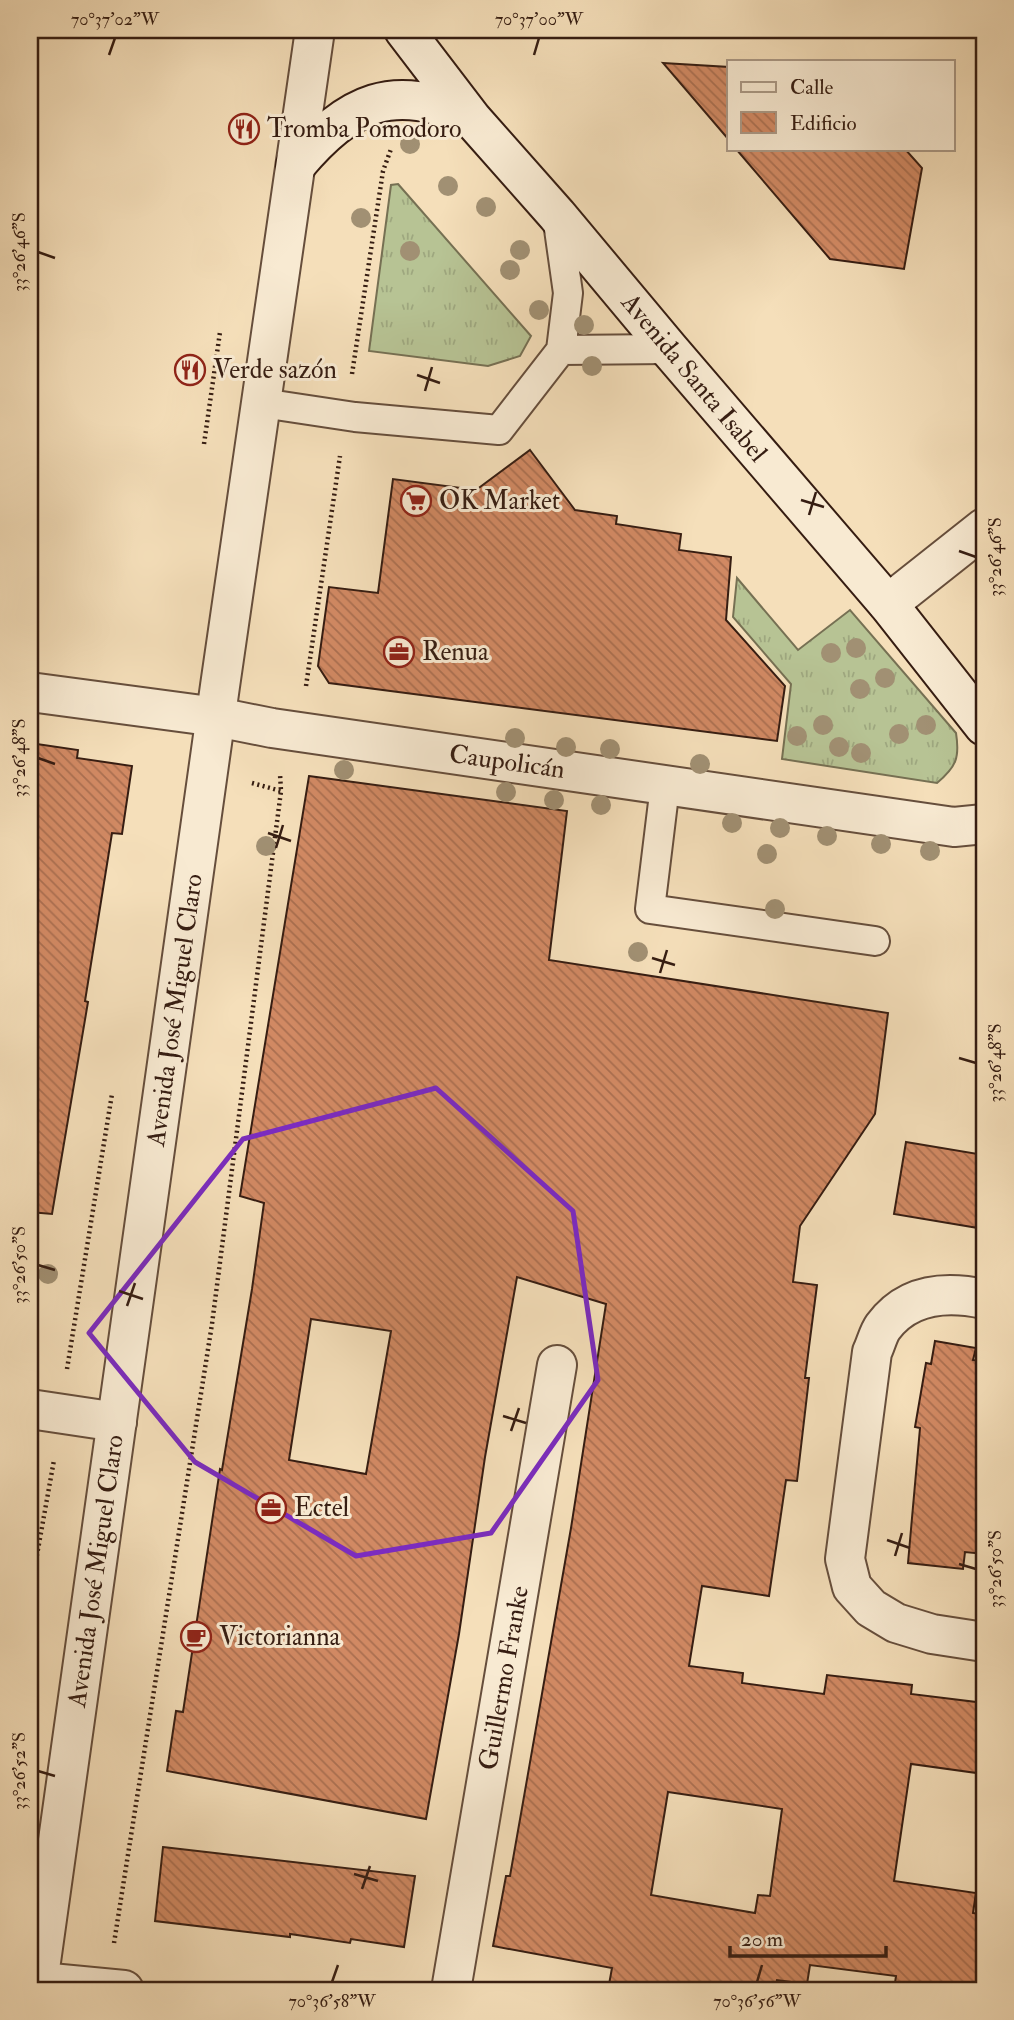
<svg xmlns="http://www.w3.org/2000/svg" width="1014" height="2020" font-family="'IM FELL Double Pica',serif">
  <defs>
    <pattern id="grass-tufts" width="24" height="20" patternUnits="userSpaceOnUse" patternTransform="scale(1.75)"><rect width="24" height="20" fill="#b7c394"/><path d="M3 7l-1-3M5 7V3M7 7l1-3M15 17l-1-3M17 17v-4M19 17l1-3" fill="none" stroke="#9ea77f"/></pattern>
    <pattern id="building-back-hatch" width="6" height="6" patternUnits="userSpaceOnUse" patternTransform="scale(1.75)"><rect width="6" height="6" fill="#d18963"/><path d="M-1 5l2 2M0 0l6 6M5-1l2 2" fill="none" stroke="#aa6f50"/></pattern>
  </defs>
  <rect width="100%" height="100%" fill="#f5dfba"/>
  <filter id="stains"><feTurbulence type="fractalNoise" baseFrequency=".00286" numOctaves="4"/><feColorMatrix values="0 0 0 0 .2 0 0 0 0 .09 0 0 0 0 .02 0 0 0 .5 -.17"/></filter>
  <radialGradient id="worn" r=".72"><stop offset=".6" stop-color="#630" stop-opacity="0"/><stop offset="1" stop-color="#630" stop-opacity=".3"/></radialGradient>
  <path fill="url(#grass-tufts)" stroke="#767053" stroke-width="2" d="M398,184L531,336L520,356L488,366L369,351L391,185Z
    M737,578L798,650L850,610L956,733C960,758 956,767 937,783L782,759L791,684L733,617Z"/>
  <path fill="url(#building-back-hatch)" stroke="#361d12" stroke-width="2" fill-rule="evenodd" d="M663,63L729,67V140Z
    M736,149H905L922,168L904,269L830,259Z
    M530,450L575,510L617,516L616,524L681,534L679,550L731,557L726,620L785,686L777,741L329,683L318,666L329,587L378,593L393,479L476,490Z
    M30,743L78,750L77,758L132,766L122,834L112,833L85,1001L88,1002L52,1214L30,1212Z
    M309,776L567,811L549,960L888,1013L875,1114L800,1226L793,1282L817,1285L805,1378H809L797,1481L786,1480L769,1596L702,1586L689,1666L743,1673L742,1683L824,1694L827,1675L912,1685L911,1694L984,1703V1774L911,1764L894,1881L976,1893L973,1913L984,1915V1990H894L896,1976L810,1965L807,1984L777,1980L775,1990H608L612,1968L493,1946L506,1876H510L522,1808L571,1528L606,1304L517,1277L485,1457L459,1634L426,1819L167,1771L176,1711L183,1712L220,1469L222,1470L252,1289L264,1203L240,1196ZM311,1319L391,1331L366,1474L289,1460ZM668,1792L782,1809L770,1896L758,1895L755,1913L651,1895Z
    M906,1142L984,1155V1229L894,1214Z
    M935,1341L976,1348L973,1360L984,1362V1554L965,1552L963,1569L908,1563L920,1428L915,1427L926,1363L931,1364Z
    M163,1847L415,1876L404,1947L351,1939L350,1943L290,1934V1937L155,1921Z"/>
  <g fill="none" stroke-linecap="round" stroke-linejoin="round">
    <g stroke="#664e3c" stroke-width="32">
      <path id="service" d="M561,350L669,349
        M262,403L355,417L499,430L561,350L568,293L557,215
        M665,786L650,909L875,941"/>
    </g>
    <g stroke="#664e3c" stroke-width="42">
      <path id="minor" d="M888,604L984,528
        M30,692L217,717L272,728L954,827L984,824
        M984,1299C947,1291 908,1293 883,1327C878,1334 876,1344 872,1352L845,1559L852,1587L871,1608L896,1623L932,1634L984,1642
        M30,1409L117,1422
        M30,1981L124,1990
        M451,1990L557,1365"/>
    </g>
    <g stroke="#664e3c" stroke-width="42">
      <path id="tertiary" d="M37,1990L220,686L315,30"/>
    </g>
    <g stroke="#361d12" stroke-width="42">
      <path id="secondary" d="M404,30L472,119L557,215L669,349L888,604L984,726
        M296,165C348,103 394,80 472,119"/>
    </g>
    <path stroke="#361d12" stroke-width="4.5" stroke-dasharray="2 3.5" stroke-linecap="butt" d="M352,374L383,171L391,149
      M204,444L220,332
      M306,686L340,456
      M252,783L281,791
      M67,1369L112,1094
      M30,1594L54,1460
      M114,1943L212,1324L281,791L280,774"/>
    <use href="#service" stroke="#f8ead2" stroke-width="28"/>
    <use href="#minor" stroke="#f8ead2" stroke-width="38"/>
    <use href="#tertiary" stroke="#f8ead2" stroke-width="38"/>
    <use href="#secondary" stroke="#f8ead2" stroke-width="38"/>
  </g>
  <g fill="#a19073">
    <circle cx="410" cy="144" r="10"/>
    <circle cx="448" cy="186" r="10"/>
    <circle cx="486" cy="207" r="10"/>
    <circle cx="361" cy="218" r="10"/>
    <circle cx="520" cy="250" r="10"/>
    <circle cx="410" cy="251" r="10"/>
    <circle cx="510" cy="270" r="10"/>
    <circle cx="539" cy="310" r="10"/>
    <circle cx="584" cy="325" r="10"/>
    <circle cx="592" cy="366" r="10"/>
    <circle cx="856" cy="648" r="10"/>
    <circle cx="831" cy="653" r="10"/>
    <circle cx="885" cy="678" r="10"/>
    <circle cx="860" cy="689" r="10"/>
    <circle cx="823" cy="725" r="10"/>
    <circle cx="926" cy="725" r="10"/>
    <circle cx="899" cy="734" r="10"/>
    <circle cx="797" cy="736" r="10"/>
    <circle cx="515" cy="738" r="10"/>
    <circle cx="566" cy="747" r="10"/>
    <circle cx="839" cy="747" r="10"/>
    <circle cx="610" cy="749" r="10"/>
    <circle cx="861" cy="753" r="10"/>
    <circle cx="700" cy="764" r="10"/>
    <circle cx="344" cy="770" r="10"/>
    <circle cx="506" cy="792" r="10"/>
    <circle cx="554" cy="800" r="10"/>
    <circle cx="601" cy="805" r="10"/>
    <circle cx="732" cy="823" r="10"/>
    <circle cx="780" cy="828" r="10"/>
    <circle cx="827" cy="836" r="10"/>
    <circle cx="881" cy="844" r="10"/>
    <circle cx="266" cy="846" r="10"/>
    <circle cx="930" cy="851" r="10"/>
    <circle cx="767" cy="854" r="10"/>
    <circle cx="775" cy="909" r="10"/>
    <circle cx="638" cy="952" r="10"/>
    <circle cx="48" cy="1274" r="10"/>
  </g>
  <path fill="none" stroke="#7b2cbf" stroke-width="5" stroke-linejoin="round" d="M436,1088L573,1211L598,1380L491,1533L356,1556L195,1462L89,1333L243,1139Z"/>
  <path fill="none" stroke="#361d12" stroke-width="2.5" d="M109,55L115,38M534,55L539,38M38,252L55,258M417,375L440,383M425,391L432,367M801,500L824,507M809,515L816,492M959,551L976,557M38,758L55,764M268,833L291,841M276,848L283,825M652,958L675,965M660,973L667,950M959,1058L976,1063M38,1265L55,1270M119,1291L143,1299M127,1306L135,1283M503,1416L526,1423M511,1431L519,1408M887,1540L910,1548M895,1556L902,1533M959,1564L976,1569M38,1771L55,1776M354,1874L378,1881M362,1889L370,1866M332,1982L338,1965M757,1982L762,1965"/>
  <defs>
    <g id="restaurant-ring" transform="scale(1.575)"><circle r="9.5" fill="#f8ead2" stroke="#8f2418" stroke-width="1.5"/><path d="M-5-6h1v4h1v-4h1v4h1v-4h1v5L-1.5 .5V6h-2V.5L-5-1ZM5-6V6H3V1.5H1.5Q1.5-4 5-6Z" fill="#8f2418"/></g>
    <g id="supermarket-ring" transform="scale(1.575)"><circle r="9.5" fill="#f8ead2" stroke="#8f2418" stroke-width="1.5"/><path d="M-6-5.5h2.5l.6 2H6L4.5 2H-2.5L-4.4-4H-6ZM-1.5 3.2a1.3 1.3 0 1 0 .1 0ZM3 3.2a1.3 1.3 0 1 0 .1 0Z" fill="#8f2418"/></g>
    <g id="office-ring" transform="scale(1.575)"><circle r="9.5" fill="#f8ead2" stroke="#8f2418" stroke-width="1.5"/><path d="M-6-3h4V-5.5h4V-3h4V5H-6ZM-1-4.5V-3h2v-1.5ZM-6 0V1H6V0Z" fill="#8f2418"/></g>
    <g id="cafe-ring" transform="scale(1.575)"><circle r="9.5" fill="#f8ead2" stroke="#8f2418" stroke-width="1.5"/><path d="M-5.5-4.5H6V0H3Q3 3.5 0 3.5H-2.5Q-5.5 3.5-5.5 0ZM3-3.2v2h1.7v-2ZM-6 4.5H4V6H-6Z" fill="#8f2418"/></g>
  </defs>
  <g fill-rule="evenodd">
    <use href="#restaurant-ring" x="244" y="129"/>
    <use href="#restaurant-ring" x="190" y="370"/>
    <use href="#supermarket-ring" x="416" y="501"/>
    <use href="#office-ring" x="399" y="652"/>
    <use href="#office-ring" x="271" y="1508"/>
    <use href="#cafe-ring" x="196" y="1637"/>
  </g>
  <g text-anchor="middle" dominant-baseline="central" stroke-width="6" stroke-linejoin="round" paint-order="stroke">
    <g font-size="26" fill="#361d12" stroke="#f8ead2" text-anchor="start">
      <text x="267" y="129">Tromba Pomodoro</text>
      <text x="213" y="370">Verde sazón</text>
      <text x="439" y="501">OK Market</text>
      <text x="422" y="652">Renua</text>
      <text x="294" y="1508">Ectel</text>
      <text x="219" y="1637">Victorianna</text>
    </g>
    <g font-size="26" fill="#361d12" stroke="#f8ead2">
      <text transform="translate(694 378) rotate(50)">Avenida Santa Isabel</text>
      <text transform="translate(507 762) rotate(8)">Caupolicán</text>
      <text transform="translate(175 1010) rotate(-82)">Avenida José Miguel Claro</text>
      <text transform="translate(96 1571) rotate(-82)">Avenida José Miguel Claro</text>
      <text transform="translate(504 1678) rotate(-80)">Guillermo Franke</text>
    </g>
  </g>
  <rect width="1014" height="2020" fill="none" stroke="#f5dfba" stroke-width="77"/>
  <rect x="727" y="60" width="228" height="91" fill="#f8ead2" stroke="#aa9885" stroke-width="2"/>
  <rect x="741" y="82" width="35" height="10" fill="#f8ead2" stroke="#aa9885" stroke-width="2"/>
  <text x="790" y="94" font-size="21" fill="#361d12">Calle</text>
  <rect x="741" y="112" width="35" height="21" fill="url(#building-back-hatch)" stroke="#aa9885" stroke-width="2"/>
  <text x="790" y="130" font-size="21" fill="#361d12">Edificio</text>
  <path d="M730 1946v10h156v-10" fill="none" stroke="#361d12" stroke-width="3.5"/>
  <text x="741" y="1946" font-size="21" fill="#361d12" stroke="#f8ead2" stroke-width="5" paint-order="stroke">20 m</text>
  <rect x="38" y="38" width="938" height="1944" fill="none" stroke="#361d12" stroke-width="2.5"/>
  <g font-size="18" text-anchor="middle" fill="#361d12">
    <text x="115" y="25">70°37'02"W</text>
    <text x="539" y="25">70°37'00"W</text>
    <text transform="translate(19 252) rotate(-90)" y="6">33°26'46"S</text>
    <text transform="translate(995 557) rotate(-90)" y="6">33°26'46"S</text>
    <text transform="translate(19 758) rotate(-90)" y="6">33°26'48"S</text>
    <text transform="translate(995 1063) rotate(-90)" y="6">33°26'48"S</text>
    <text transform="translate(19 1265) rotate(-90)" y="6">33°26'50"S</text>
    <text transform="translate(995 1569) rotate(-90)" y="6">33°26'50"S</text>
    <text transform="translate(19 1771) rotate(-90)" y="6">33°26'52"S</text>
    <text x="332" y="2007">70°36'58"W</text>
    <text x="757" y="2007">70°36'56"W</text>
  </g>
  <rect width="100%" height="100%" filter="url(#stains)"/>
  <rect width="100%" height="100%" fill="url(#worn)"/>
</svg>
